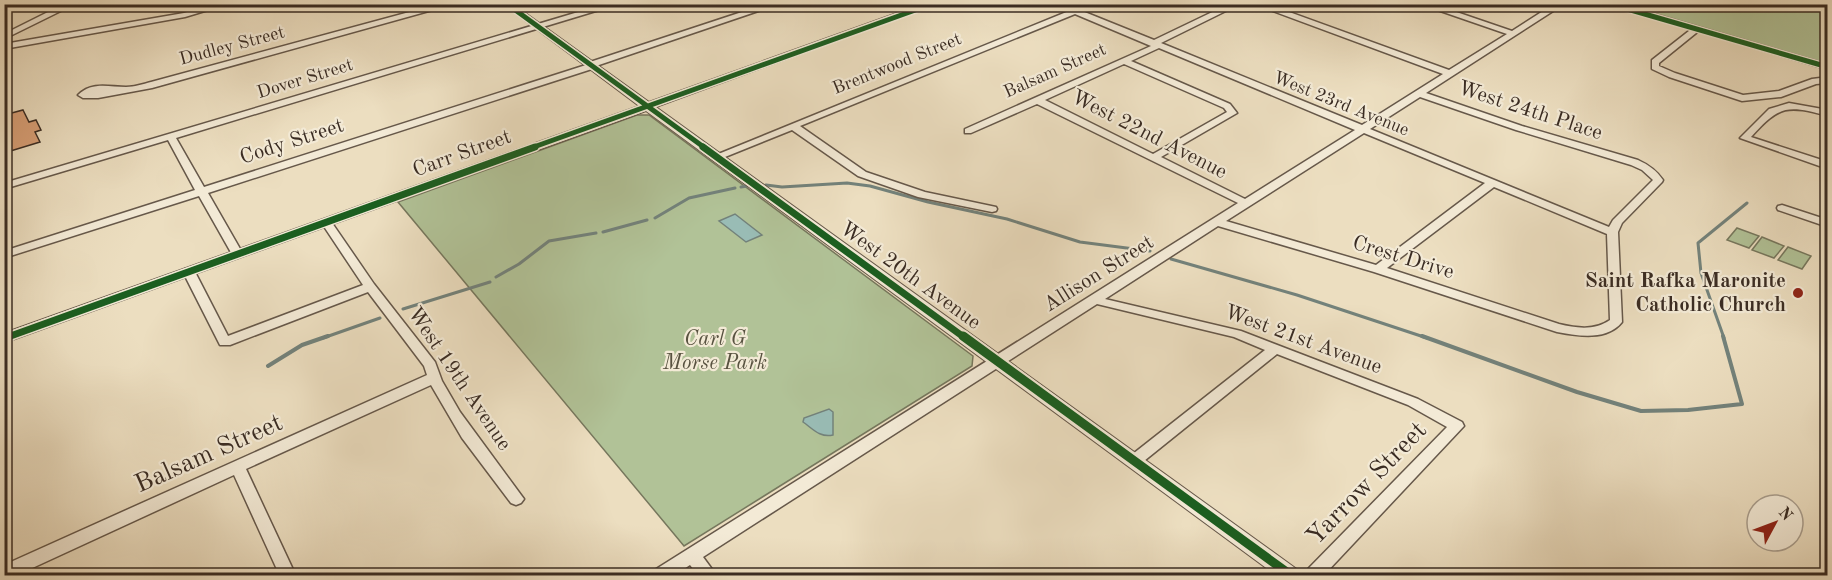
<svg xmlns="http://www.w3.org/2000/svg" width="1832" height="580" font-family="'Old Standard TT',serif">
  <rect width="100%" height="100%" fill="#ecdec0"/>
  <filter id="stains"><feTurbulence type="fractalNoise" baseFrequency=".00333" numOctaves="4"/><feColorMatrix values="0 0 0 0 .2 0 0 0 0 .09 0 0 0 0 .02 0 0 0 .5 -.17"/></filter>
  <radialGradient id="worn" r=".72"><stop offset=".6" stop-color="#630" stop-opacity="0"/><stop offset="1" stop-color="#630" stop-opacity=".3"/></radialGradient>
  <path fill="#b1c297" stroke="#76775d" stroke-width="1.5" d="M1620,5H1827V64Z
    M637,115H649L973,356L972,366L684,546L398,202Z
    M1737,228L1759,236L1749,248L1727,240Z
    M1762,237L1784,246L1774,258L1752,250Z
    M1788,247L1811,256L1802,269L1778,260Z"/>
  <path fill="#99bcb5" stroke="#73827b" stroke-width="1.5" d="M735,214L762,235L746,242L719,221Z
    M829,409L833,412V435C820,438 813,429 803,422L804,418Z"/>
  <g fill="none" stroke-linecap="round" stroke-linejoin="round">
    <path stroke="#73827b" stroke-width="3" d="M766,185L782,187L847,183L870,186L928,202L1007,219L1080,242L1150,251
      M741,187L747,186
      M655,218L689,198L735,188
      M603,232L647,220
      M1171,259L1297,295L1427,338
      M496,277L519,264L549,241L596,233
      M403,309L490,282
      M323,338L380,318
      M1724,338L1701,273L1698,243L1747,203"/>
    <path stroke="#73827b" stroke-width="4" d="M1422,336L1577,392L1641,411L1688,410L1742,404L1723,336
      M268,366L302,345L328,336"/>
  </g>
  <path fill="#d89f76" stroke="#3a2c23" stroke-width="1.5" d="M23,110L29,122L36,120L41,130L35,132L40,142L4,153V115Z"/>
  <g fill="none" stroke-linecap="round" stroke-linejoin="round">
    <g stroke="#66584a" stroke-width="3">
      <path id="minor" d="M64,4H75L4,39V34Z
        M214,4H228L185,17L4,49V44L184,13Z
        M439,4H454L152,88L98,98H83L78,95C92,81 109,87 126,87C134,87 143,84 151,82Z
        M605,4H619L176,138L204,187L586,65L587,63L766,4H779L596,66L595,68L208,193L243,254L241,256H233L199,196L4,258V251L195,190L168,140L4,189V183Z
        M1055,4H1067L1075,8L1084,4H1096L1082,11L1154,40L1229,4H1240L1161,43L1362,125L1443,74L1254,4H1267L1449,70L1507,34L1420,4H1433L1512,31L1554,4H1564L1426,93L1522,126L1638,160C1649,165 1656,170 1663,180L1662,182L1622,223L1618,232L1622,322C1607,341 1578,336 1557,332L1374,272L1218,226L1105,299L1241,331L1418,399L1462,422L1464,426L1323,576H1304L1306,571L1447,427L1408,405L1277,354L1139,465L1134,467L1129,465L1127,461L1129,457L1265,350L1234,337L1097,304L703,557L717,576H699L690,565L673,576H651L653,571L1238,203L1037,104L971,133H965V129L1151,46L1075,14L800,126L866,172L925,192L996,207L997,209L996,211L992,212L918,197L858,176L792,130L720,159H712L711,157L1069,11ZM1159,48L1355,130L1245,199L1161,157L1237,113L1230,104L1131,61ZM1124,64L1224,108L1227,112L1153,154L1045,100ZM1420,97L1516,130L1631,165L1642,170L1653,180L1613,220L1609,227L1370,129ZM1364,133L1485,183L1376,265L1226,221ZM1494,187L1607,234L1610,320C1594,331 1576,328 1559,324L1387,268Z
        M1694,27L1701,29L1659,63V66L1675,73L1743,95L1779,91L1812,79L1828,77V83L1816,84L1781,97L1742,101L1669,77L1652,69V60Z
        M1789,103L1828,110V116C1787,105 1780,105 1751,137L1828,162V169L1740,138L1769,109Z
        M1782,205L1828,220V227L1778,210L1777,208L1778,206Z
        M326,219L330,220L374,284L435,362L442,381L460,412L521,495L524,499L521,503L516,505L511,503L462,438L431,385L246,469L296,576H280L234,475L15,576H4V565L427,375L424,366L368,292L230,345H220L183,272L185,269H193L195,272L228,336L363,285L321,222Z"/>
    </g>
    <g stroke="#66584a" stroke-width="2">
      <path id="tertiary" d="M503,4H513L649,102L922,4H936L656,107L1298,570L1301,576H1277L646,111L4,343V333L639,106Z
        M1606,4H1621L1828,64V70Z"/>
    </g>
    <use href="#minor" fill="#f3ead6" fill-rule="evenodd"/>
    <use href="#tertiary" fill="#f3ead6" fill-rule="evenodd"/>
    <g stroke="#f3ead6" stroke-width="8">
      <path id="cycleway-far2" d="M507,4L705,148
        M1610,4L1828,67
        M531,148L932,4"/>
    </g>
    <g stroke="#f3ead6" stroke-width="10">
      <path id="cycleway-far1" d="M703,147L965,338
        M5,338L535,147"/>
    </g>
    <g stroke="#f3ead6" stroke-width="13">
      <path id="cycleway" d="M963,336L1292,576
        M4,338L9,336"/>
    </g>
    <use href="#cycleway-far2" stroke="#1b5e20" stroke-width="5"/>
    <use href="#cycleway-far1" stroke="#1b5e20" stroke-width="7"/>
    <use href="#cycleway" stroke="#1b5e20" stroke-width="9"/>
  </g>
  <circle fill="#8f2418" stroke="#f3ead6" stroke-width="2" cx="1798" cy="293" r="6"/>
  <g text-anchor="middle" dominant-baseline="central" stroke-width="4.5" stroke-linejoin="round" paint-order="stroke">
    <g font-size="18" fill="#3a2c23" stroke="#f3ead6">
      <text transform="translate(232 46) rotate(-15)">Dudley Street</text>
      <text transform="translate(897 64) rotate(-22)">Brentwood Street</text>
      <text transform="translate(1055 71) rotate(-24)">Balsam Street</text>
      <text transform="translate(305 79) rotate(-17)">Dover Street</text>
      <text transform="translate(1341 104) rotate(22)">West 23rd Avenue</text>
    </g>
    <g font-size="21" fill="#3a2c23" stroke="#f3ead6">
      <text transform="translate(1530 111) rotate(18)">West 24th Place</text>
      <text transform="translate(1149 135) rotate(27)">West 22nd Avenue</text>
      <text transform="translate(292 142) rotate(-18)">Cody Street</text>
      <text transform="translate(462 154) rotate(-20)">Carr Street</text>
      <text transform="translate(1403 258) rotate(17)">Crest Drive</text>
      <text transform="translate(1099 274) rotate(-32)">Allison Street</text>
      <text transform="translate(910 276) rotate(36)">West 20th Avenue</text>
      <text transform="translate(1303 340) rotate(20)">West 21st Avenue</text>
      <text transform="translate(459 379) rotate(56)">West 19th Avenue</text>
    </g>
    <g font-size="21" font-weight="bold" fill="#3a2c23" stroke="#f3ead6" text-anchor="end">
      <text x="1786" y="281">Saint Rafka Maronite<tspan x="1786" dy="24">Catholic Church</tspan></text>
    </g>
    <g font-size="21" font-style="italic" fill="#585240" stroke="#f3ead6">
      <text x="715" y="339">Carl G<tspan x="715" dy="24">Morse Park</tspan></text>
    </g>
    <g font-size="26" fill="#3a2c23" stroke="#f3ead6">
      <text transform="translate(209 454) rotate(-24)">Balsam Street</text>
      <text transform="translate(1367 484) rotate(-46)">Yarrow Street</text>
    </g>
  </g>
  <rect width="1832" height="580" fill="none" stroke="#ecdec0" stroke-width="24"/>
  <rect x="6" y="6" width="1820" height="568" fill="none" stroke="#3a2c23" stroke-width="3"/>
  <rect x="12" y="12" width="1808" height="556" fill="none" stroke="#3a2c23" stroke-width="1.5"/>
  <g transform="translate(1775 523) rotate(49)"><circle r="28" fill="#f3ead6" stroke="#a99e8e" stroke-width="1.5"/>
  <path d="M0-4.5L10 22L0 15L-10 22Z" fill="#8f2418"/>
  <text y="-9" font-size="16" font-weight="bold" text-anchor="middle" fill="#3a2c23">N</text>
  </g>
  <rect width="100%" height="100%" filter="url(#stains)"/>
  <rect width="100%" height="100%" fill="url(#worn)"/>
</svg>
